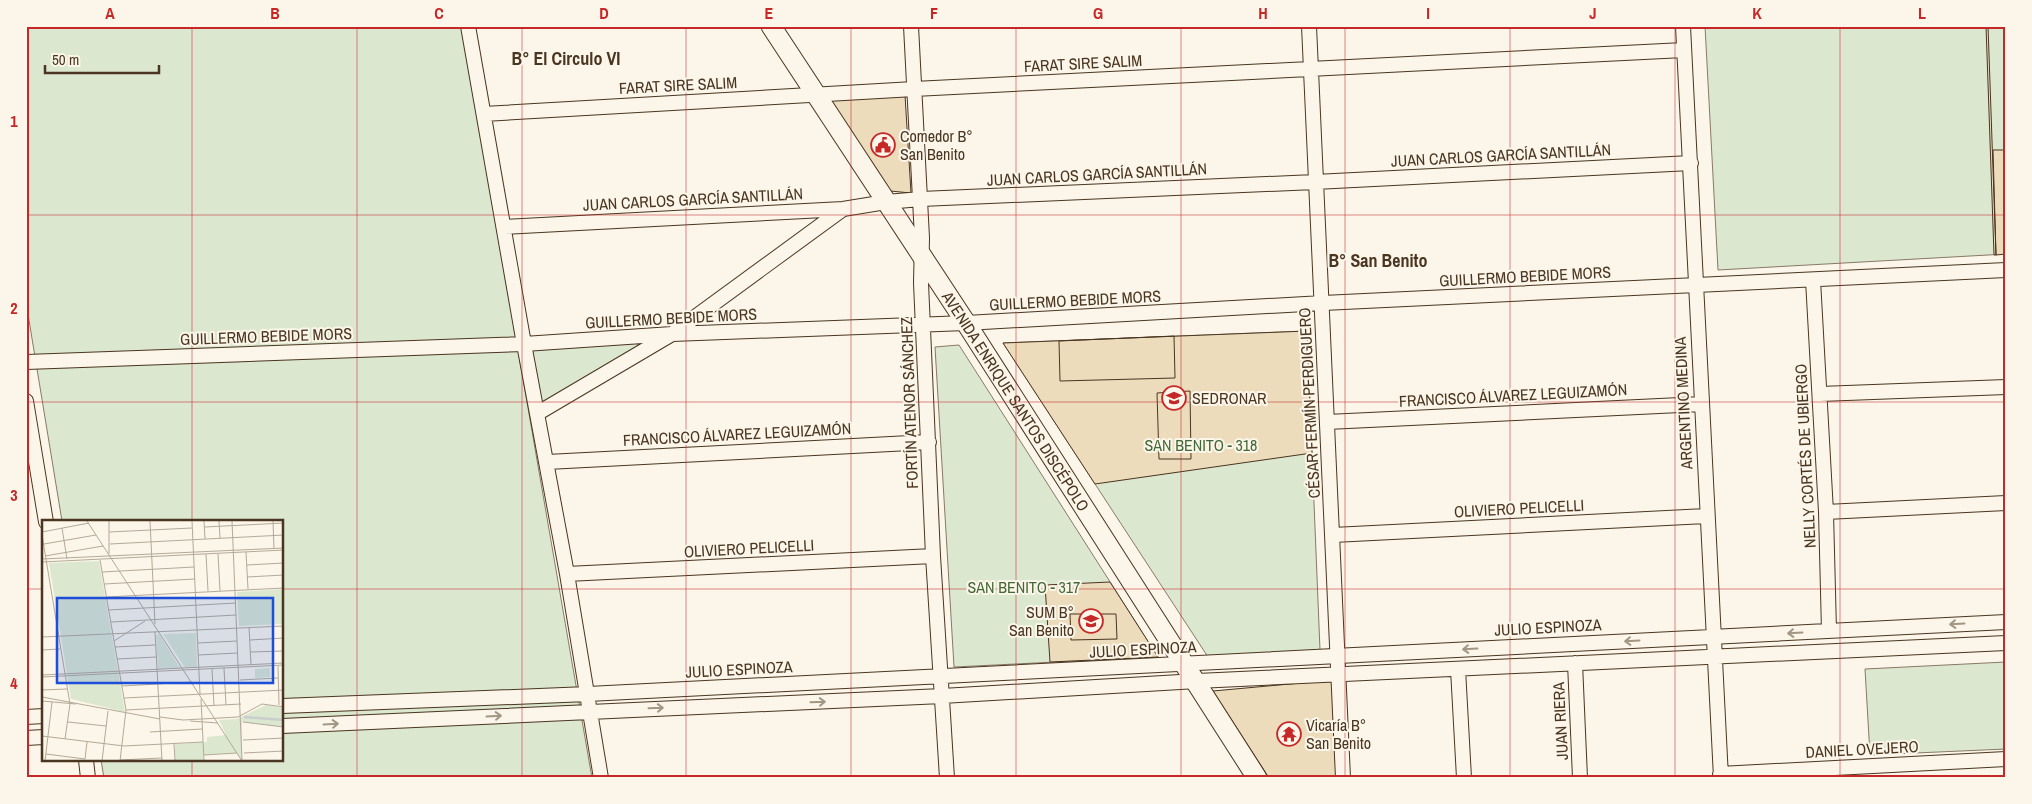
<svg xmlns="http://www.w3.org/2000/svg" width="2032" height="804" font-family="'Archivo Narrow',sans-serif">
  <rect width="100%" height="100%" fill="#fbf6e9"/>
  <path fill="#dce7d0" stroke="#887966" d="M26,26H462L592,778H104L101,760H282V522L62,521L26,302Z
    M1705,26H2006V254L1718,270Z
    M1307,331L1320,650L1208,657L1003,343Z
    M655,339L541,409L529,348Z
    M959,345L1158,657L954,667L935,347Z
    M2006,662V749L1870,755L1865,669Z"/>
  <path fill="#ecdcbc" stroke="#4a3520" d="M1986,26H1988L1996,255H1994Z
    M905,95L911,193L890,191L827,98Z
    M1993,150H2006V254L1996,255Z
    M1307,331L1312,453L1095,484L1003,343Z
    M1174,336L1175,378L1060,381L1059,341Z
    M1190,391L1191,459H1159L1157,393Z
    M1110,582L1158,657L1050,662L1045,585Z
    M1070,614H1116L1117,639L1071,640Z
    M1334,680L1339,778H1269L1213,691Z"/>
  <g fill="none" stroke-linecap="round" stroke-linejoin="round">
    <g stroke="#4a3520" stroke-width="16">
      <path id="minor" d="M468,26L524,344L567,574L601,778
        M911,26L922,238L921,283L933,556L947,778
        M1309,26L1343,778
        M1683,26L1721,778
        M484,114L914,89L1684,50
        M505,227L843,209L886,202L921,199L1315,182L1691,163
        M1813,280L1826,512L1829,631
        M26,362L524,344L672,334L966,323L1323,303L2006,270
        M1820,394L2006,387
        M26,401L46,522
        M538,413L672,334L843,209
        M1327,422L1701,404
        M547,462L929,442
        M1826,512L2006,503
        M1333,535L1706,516
        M567,574L933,556
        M1575,663L1580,778
        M1458,669L1464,778
        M282,706L588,694L2006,622
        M26,717L44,716
        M282,726L942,696L1197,681L2006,643
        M26,738L44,737
        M86,760L88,778
        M1720,774L2006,759"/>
    </g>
    <g stroke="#4a3520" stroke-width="21">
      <g id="secondary">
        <path id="s1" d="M771,26L966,323L1257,778"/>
      </g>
    </g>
    <use href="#minor" stroke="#fbf6e9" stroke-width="14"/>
    <use href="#secondary" stroke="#fbf6e9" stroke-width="19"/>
  </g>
  <defs><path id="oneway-shaft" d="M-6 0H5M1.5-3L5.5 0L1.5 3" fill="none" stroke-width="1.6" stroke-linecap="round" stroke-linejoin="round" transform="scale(1.25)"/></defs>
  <g stroke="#a29684">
    <use href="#oneway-shaft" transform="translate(1957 624) rotate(177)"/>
    <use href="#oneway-shaft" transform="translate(1795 633) rotate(177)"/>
    <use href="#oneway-shaft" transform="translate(1632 641) rotate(177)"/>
    <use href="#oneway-shaft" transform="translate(1470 649) rotate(177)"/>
    <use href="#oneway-shaft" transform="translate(818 702) rotate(-2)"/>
    <use href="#oneway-shaft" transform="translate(656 708) rotate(-2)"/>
    <use href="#oneway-shaft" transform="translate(494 716) rotate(-3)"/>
    <use href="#oneway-shaft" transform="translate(331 724) rotate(-3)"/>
  </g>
  <path fill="none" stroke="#c62828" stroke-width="1" stroke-opacity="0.55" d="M192,26V522M357,26V778M522,26V778M686,26V778M851,26V778M1016,26V778M1181,26V778M1345,26V778M1510,26V778M1675,26V778M1840,26V778M26,215H2006M26,402H2006M26,589H44M282,589H2006M192,760V778"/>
  <defs>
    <g id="civic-ring" transform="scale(1.25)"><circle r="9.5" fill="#fbf6e9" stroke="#c62828" stroke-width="1.5"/><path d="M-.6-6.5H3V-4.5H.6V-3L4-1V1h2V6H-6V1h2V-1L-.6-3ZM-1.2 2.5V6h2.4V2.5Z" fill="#c62828"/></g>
    <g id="school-ring" transform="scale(1.25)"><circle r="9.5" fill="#fbf6e9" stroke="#c62828" stroke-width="1.5"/><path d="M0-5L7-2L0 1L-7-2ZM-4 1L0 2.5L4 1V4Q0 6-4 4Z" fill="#c62828"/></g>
    <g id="temple-ring" transform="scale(1.25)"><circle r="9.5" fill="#fbf6e9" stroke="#c62828" stroke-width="1.5"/><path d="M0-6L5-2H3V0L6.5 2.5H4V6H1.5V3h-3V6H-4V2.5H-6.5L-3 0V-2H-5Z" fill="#c62828"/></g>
  </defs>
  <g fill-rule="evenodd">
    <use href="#civic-ring" x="883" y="145"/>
    <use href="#school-ring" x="1174" y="398"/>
    <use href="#school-ring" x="1091" y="621"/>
    <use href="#temple-ring" x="1289" y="734"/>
  </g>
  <g text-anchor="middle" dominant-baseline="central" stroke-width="4" stroke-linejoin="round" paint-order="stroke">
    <g font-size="16" fill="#4a3520" stroke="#fbf6e9">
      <text transform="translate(1083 63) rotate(-3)">FARAT SIRE SALIM</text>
      <text transform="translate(678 85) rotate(-3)">FARAT SIRE SALIM</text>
      <text transform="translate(1501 155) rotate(-3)">JUAN CARLOS GARCÍA SANTILLÁN</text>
      <text transform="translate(1097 174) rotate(-3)">JUAN CARLOS GARCÍA SANTILLÁN</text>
      <text transform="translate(693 199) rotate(-3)">JUAN CARLOS GARCÍA SANTILLÁN</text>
      <text transform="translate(1525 276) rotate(-3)">GUILLERMO BEBIDE MORS</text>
      <text transform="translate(1075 300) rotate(-3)">GUILLERMO BEBIDE MORS</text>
      <text transform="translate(671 318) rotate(-3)">GUILLERMO BEBIDE MORS</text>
      <text transform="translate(266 336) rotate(-2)">GUILLERMO BEBIDE MORS</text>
      <text transform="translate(1513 395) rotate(-3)">FRANCISCO ÁLVAREZ LEGUIZAMÓN</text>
      <text stroke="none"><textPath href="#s1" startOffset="448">AVENIDA ENRIQUE SANTOS DISCÉPOLO</textPath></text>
      <text transform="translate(909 403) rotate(-92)">FORTÍN ATENOR SÁNCHEZ</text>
      <text transform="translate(1309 403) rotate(-93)">CÉSAR FERMÍN PERDIGUERO</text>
      <text transform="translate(1683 403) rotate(-93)">ARGENTINO MEDINA</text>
      <text transform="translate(737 434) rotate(-3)">FRANCISCO ÁLVAREZ LEGUIZAMÓN</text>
      <text transform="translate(1805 456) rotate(-93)">NELLY CORTÉS DE UBIERGO</text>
      <text transform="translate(1519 508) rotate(-3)">OLIVIERO PELICELLI</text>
      <text transform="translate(749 548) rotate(-3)">OLIVIERO PELICELLI</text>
      <text transform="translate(1548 627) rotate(-3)">JULIO ESPINOZA</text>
      <text transform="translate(1143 649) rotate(-3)">JULIO ESPINOZA</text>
      <text transform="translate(739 669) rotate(-3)">JULIO ESPINOZA</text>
      <text transform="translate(1560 721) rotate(-93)">JUAN RIERA</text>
      <text transform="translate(1862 749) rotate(-3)">DANIEL OVEJERO</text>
    </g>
    <g font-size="16" fill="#4a3520" stroke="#fbf6e9" text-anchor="start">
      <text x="900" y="136">Comedor B°<tspan x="900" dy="18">San Benito</tspan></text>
      <text x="1192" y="398">SEDRONAR</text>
      <text x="1074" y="612" text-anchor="end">SUM B°<tspan x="1074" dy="18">San Benito</tspan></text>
      <text x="1306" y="725">Vicaría B°<tspan x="1306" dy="18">San Benito</tspan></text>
    </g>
    <g font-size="16" fill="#436837" stroke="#fbf6e9">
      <text x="1201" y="445">SAN BENITO - 318</text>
      <text x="1024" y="587">SAN BENITO - 317</text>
    </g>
    <g font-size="18" font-weight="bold" fill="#4a3520" stroke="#fbf6e9">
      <text x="566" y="58">B° El Circulo VI</text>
      <text x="1378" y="260">B° San Benito</text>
    </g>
  </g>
  <g transform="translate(42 520)">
    <rect width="241" height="241" fill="#fbf6e9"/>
    <path d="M57,41L83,192L29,179L7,43ZM241,69V104L197,106L195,72ZM154,113L155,147L143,148L121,114ZM117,114L138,148L116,149L114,115ZM228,148V157L213,158V149ZM224,185L241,188V207L200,202V240L195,233L161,235V241H133V224L165,222V217L184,215L177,200L195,199Z" fill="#dce7d0"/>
    <path fill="none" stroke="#c9cecd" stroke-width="2.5" d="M202,197L242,200"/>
    <path fill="none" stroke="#b4a999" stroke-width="1" d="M45,1L200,241M67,1V34M108,1L113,104M150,1L158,174M162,1L163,19M177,1L178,18M190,1L200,240M231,1L232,29M163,7L242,3M20,8L25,39M0,12L47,3M67,12L150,8M0,15L28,184L23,219M2,24L54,15M68,24L242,15M204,32L206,69M164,34L166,71M176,34L178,71M3,36L61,26M0,39L242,28M58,40L84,190L78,241M0,42L242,30M205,45L242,43M60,52L152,47M205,57L242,55M62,64L153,59M64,77L242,68M66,90L194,83M69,102L194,95M207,107L209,145M113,112L120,241M0,117L242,106M208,120L242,118M72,121L103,101M156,123L195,121M73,127L113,125M0,130L18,129M209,132L242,131M156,135L196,133M75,139L114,137M236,146L237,185M182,148L184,185M170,149L172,186M0,155L242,143M0,157L242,145M198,160L236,158M80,166L150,162M0,170L25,169M0,177L118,199M82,178L242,170M159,179L162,241M0,181L34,184M84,190L199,184M118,197L141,200L196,197L220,184L242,187M148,201L176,203M26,202L64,206M201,202L242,207M108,212L160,209M0,216L82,226L161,222M201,220L242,218M132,224L133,241M202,233L242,231M4,234L43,239M162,235L195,233M43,239L45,222M78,240L120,238M3,241L10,182M60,241L66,191"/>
    <path fill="#1d4ed8" fill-opacity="0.15" stroke="#1d4ed8" stroke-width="2.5" d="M15,78H231V163H15Z"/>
    <rect width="241" height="241" fill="none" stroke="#4a3520" stroke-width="2.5"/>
  </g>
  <rect width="2032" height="804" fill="none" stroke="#fbf6e9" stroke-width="55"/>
  <path d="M45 65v8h114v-8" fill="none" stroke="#4a3520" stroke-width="2.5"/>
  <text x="52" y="65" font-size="15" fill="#4a3520" stroke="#fbf6e9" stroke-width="4" paint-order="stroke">50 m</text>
  <rect x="28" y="28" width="1976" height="748" fill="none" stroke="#c62828" stroke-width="2"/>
  <g font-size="16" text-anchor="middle" font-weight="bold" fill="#c62828">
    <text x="110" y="19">A</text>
    <text x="275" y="19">B</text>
    <text x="439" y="19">C</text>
    <text x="604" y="19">D</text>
    <text x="769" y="19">E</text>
    <text x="934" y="19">F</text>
    <text x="1098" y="19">G</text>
    <text x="1263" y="19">H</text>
    <text x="1428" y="19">I</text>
    <text x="1593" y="19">J</text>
    <text x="1757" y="19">K</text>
    <text x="1922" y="19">L</text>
    <text x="14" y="127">1</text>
    <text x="14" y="314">2</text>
    <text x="14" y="501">3</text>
    <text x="14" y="689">4</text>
  </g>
</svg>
